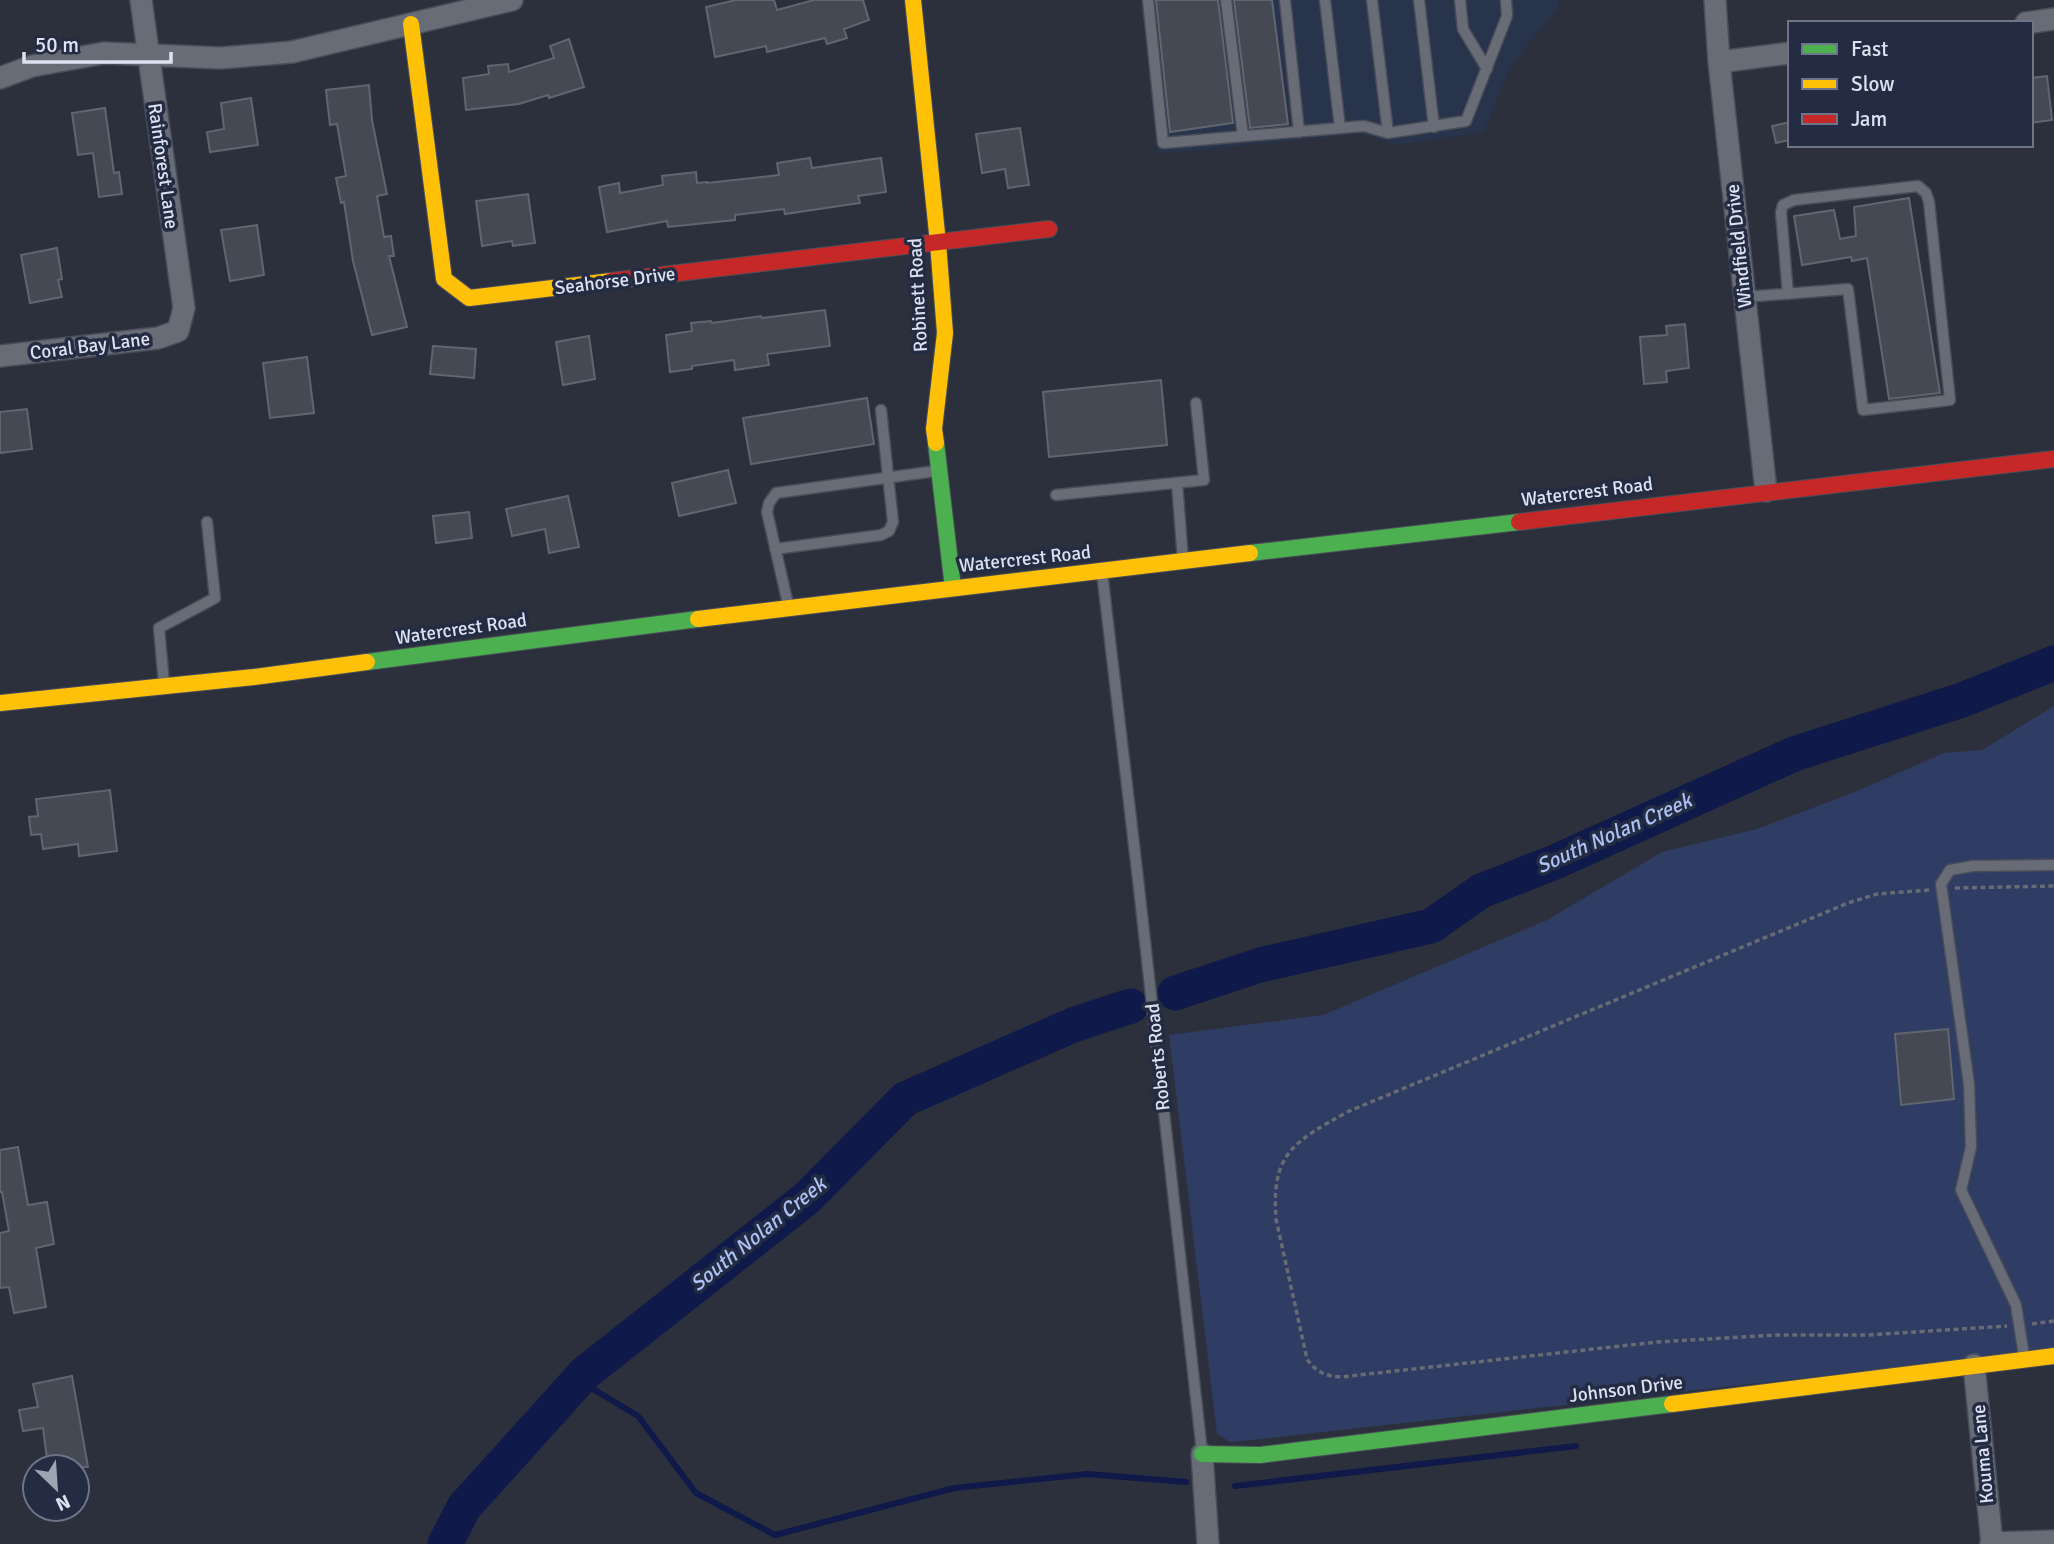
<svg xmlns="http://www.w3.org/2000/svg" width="2054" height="1544" font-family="Signika,sans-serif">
  <rect width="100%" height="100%" fill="#2b303c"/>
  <path fill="#28334c" d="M1141,0H1558L1559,7L1510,67L1484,132L1398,145L1360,134L1157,154Z"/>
  <path fill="#2f3c64" d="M2054,706V1350L1252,1440L1230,1442L1217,1434L1169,1035L1323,1015L1547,920L1662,852L1757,829L1855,792L1944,753L1982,750Z"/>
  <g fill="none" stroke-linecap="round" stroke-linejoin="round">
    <path stroke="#0f194a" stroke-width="6" d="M578,1380L638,1416L696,1493L775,1535L954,1488L1087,1474L1186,1482
      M1235,1486L1576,1446"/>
    <path stroke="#0f194a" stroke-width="35" d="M1175,993L1260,965L1431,926L1481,891L1555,862L1794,754L1962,700L2054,663
      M445,1544L464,1507L585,1373L807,1198L905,1099L1073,1025L1131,1006"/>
  </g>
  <path fill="#454953" stroke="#60656f" stroke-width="2" d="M736,0H774L777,10L814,0H863L869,20L844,29L847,38L827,44L825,38L767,52L766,46L715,57L706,7Z
    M1156,0H1218L1233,123L1170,132Z
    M1234,0H1272L1288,124L1250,128Z
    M569,39L584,87L549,98L548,95L519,104L466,110L463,78L489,74L488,66L508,64L509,72L554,58L550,46Z
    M2047,76L2052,120L2031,123V78Z
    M369,85L372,120L387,194L377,196L384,237L391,236L394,256H389L407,327L372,335L353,261L344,202L341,203L336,178L346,176L337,124L330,125L326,90Z
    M251,98L258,145L210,152L207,132L224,129L221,103Z
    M105,108L114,173L119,172L122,194L99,197L93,153L78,155L72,113Z
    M1790,122V140L1776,143L1772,126Z
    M1020,128L1029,185L1008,188L1005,169L982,173L976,134Z
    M810,158L812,168L881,158L886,192L858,196L860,203L785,214L784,209L735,215V220L668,227L667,221L607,232L599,187L619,183L620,193L663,185L662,176L696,172L697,183L707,182V183L779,175L777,163Z
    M528,194L535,243L513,246L512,241L482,246L476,201Z
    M1909,198L1940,393L1889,399L1867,258L1852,261L1851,257L1802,265L1794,216L1834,210L1840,239L1856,236L1854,207Z
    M257,225L264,275L230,281L221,230Z
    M57,248L62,279L58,280L62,297L30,303L21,255Z
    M825,310L830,346L767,354L769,365L735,370L734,360L692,366V369L670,372L666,335L692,331L691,323L711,321L712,323L761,316L762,318Z
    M1685,324L1689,368L1666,371L1667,382L1644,384L1640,337L1667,335L1666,326Z
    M589,336L595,379L563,385L556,342Z
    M433,346L476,349L474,378L430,374Z
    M307,357L314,413L270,418L263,363Z
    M1161,380L1167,445L1049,457L1043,392Z
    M867,398L874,444L751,464L743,418Z
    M27,409L32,449L0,453V412Z
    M728,470L736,503L679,516L672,483Z
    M568,496L579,547L549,553L545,529L512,536L506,509Z
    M469,512L472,538L436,543L433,516Z
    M110,790L117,851L79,856L78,844L43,849L41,834L31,835L29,817L38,816L36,799Z
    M1948,1029L1954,1099L1901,1105L1895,1034Z
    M18,1147L28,1205L47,1202L54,1244L36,1248L46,1307L14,1313L9,1287L0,1288V1233L9,1231L2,1192H0V1150Z
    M72,1376L88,1467H48L43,1428L23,1431L19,1410L38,1407L33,1384Z"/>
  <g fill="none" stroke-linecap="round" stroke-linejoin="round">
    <g stroke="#494d58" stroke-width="13">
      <path id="lane" d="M1148,0L1163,143L1364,126L1388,133L1466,121L1507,16L1506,0
        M1226,0L1243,136
        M1285,0L1299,132
        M1325,0L1340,128
        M1372,0L1388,133
        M1419,0L1434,127
        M1460,0L1463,29L1487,69
        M1745,297L1848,289L1863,410L1950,400L1929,202L1926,193L1918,186L1794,200L1783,205L1781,212L1788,294
        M1177,483L1183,560
        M1056,495L1204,480L1196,403
        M775,549L881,535L889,531L893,522L881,410
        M1102,572L1138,879L1202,1452
        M788,604L767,512L769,503L776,493L936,471
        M164,684L159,628L215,598L207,522
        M2024,1356L2016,1305L1961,1190L1971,1147L1969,1084L1941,884L1950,870L1973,866L2054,865"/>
    </g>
    <g stroke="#494d58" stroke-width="24">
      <path id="street" d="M1715,0L1719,62L1766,491
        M2026,23L2054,19
        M1719,62L1790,53
        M0,78L32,66L104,53L221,58L292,52L512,0
        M0,356L158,338L178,331L184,308L141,0
        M1974,1365L1992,1544
        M1202,1454L1208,1544
        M1991,1543L2054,1541"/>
    </g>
    <g stroke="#494d58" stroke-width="18">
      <path id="fast" d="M936,443L953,588
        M1250,553L1519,522
        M367,662L698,619
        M1202,1454L1260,1455L1672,1404"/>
    </g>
    <g stroke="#494d58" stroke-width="18">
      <path id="slow" d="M913,0L938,243L945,333L934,429L936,443
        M411,24L444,279L469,298L611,281
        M698,619L1250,553
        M0,703L254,677L367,662
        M1672,1404L2054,1356"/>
    </g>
    <g stroke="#494d58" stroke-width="18">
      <path id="jam" d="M611,281L1049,229
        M1519,522L2054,459"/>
    </g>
    <path stroke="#676b73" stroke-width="3.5" stroke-dasharray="5 3.5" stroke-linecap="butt" d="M1955,888L2054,886
      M1929,890L1877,894L1848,903L1347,1112C1294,1142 1271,1153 1276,1219L1307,1359C1316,1372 1325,1376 1341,1377L1657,1342L1777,1335H1868L2007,1326
      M2032,1324L2054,1321"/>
    <use href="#lane" stroke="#686c76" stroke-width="10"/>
    <use href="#street" stroke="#686c76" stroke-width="21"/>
    <use href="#fast" stroke="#4caf50" stroke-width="16"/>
    <use href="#slow" stroke="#ffc107" stroke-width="16"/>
    <use href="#jam" stroke="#c62828" stroke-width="16"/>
  </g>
  <g text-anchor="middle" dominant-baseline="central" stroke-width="7" stroke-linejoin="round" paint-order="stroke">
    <g font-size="19" fill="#dce2f1" stroke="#242c43">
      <text transform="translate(163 166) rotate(82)">Rainforest Lane</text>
      <text transform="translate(1739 246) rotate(-96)">Windfield Drive</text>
      <text transform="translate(615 281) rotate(-7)">Seahorse Drive</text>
      <text transform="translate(918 295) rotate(-93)">Robinett Road</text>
      <text transform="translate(90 346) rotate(-7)">Coral Bay Lane</text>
      <text transform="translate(1587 492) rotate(-7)">Watercrest Road</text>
      <text transform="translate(1025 559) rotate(-6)">Watercrest Road</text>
      <text transform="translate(461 629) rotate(-8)">Watercrest Road</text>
      <text transform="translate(1158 1057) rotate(-96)">Roberts Road</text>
      <text transform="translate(1626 1389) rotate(-7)">Johnson Drive</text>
      <text transform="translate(1983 1454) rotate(-95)">Kouma Lane</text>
    </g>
    <g font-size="21" font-style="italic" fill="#aec1f5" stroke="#242c43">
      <text transform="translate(1614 833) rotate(-24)">South Nolan Creek</text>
      <text transform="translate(758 1234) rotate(-39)">South Nolan Creek</text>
    </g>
  </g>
  <rect x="1788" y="21" width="245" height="126" fill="#242c43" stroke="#6e7589" stroke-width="2"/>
  <rect x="1802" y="44" width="35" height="10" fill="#4caf50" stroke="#6e7589" stroke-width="2"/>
  <text x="1851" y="56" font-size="21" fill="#dce2f1">Fast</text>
  <rect x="1802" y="79" width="35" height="10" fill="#ffc107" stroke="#6e7589" stroke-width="2"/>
  <text x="1851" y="91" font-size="21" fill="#dce2f1">Slow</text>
  <rect x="1802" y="114" width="35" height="10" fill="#c62828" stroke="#6e7589" stroke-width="2"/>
  <text x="1851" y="126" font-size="21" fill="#dce2f1">Jam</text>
  <g transform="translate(56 1488) rotate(155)"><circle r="33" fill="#242c43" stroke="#6e7589" stroke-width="2"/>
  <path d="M0-5L12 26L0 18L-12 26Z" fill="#9ea4b2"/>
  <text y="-10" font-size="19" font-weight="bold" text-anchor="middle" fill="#dce2f1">N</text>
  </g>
  <path d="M24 52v10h147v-10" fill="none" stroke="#dce2f1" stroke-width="3.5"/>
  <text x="35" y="52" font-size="21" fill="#dce2f1" stroke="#242c43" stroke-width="5" paint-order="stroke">50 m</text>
</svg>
